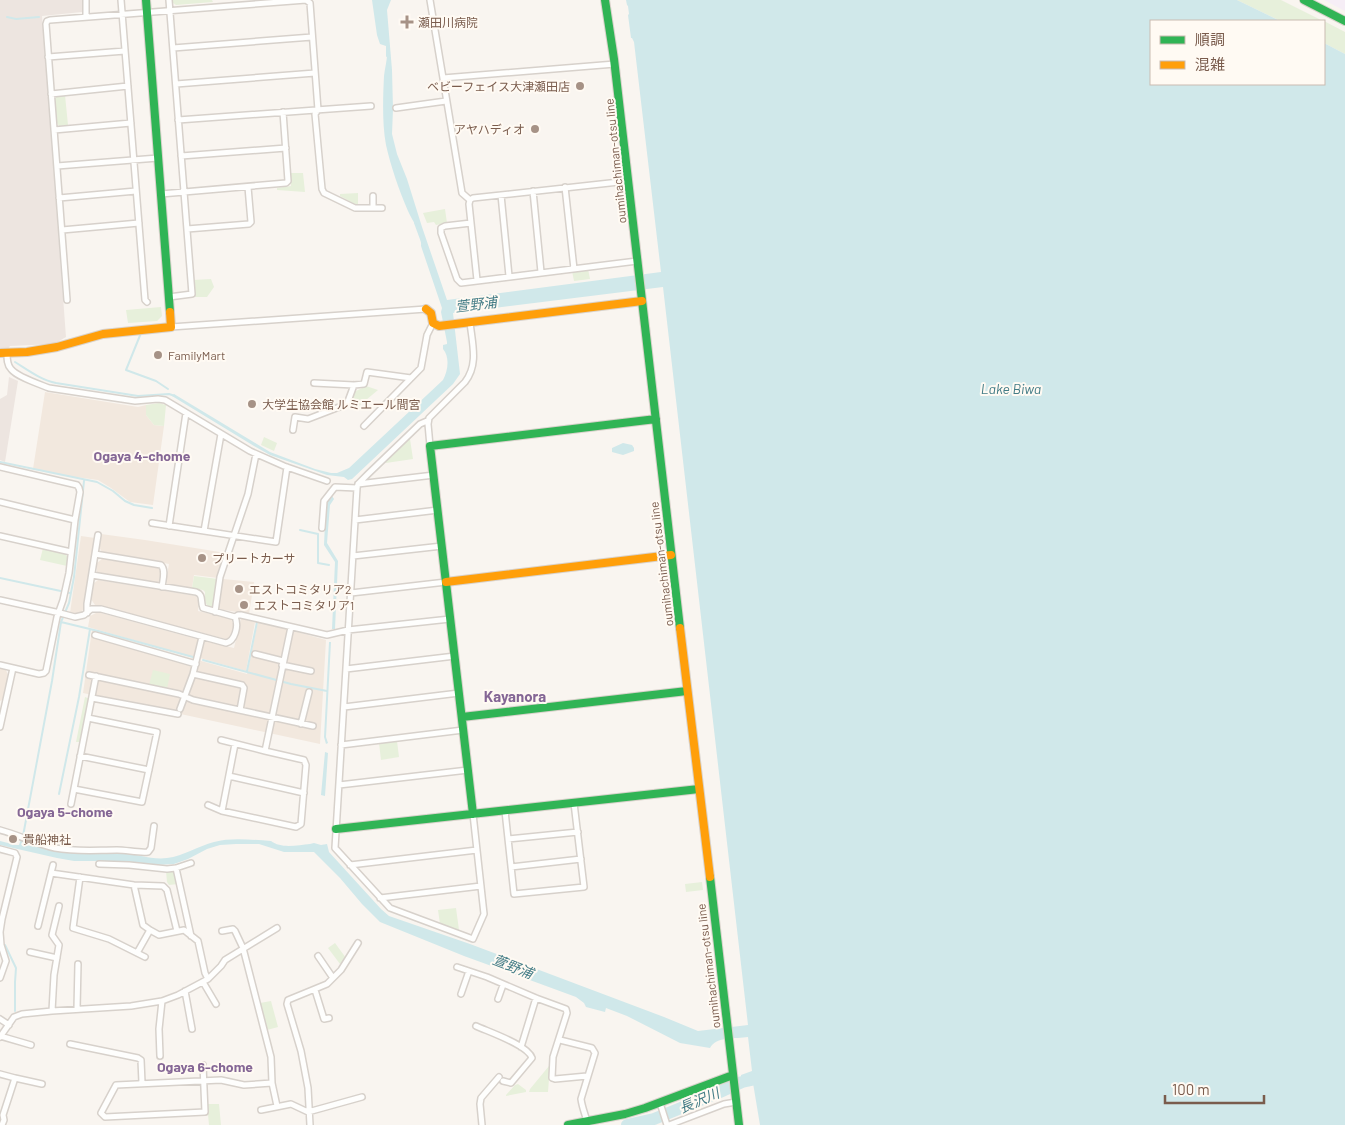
<svg xmlns="http://www.w3.org/2000/svg" width="1345" height="1125" font-family="Barlow,'Noto Sans JP',sans-serif">
  <rect width="100%" height="100%" fill="#f9f5f0"/>
  <path fill="#f2e8de" d="M45,392L138,407L146,405V415L154,425L164,426L153,505L130,502L111,488L98,480L68,476L33,469Z
    M101,534L145,540L226,553L218,578L194,575L192,588L168,586L166,581L169,564L102,552L99,547Z
    M81,536L95,538L84,607L82,612L77,615L70,613Z
    M102,559L158,567L161,571V579L157,583H152L97,574V563Z
    M223,579L254,582L249,614L218,609Z
    M98,580L196,596L199,602L198,611L231,619L234,625L230,638L226,639L95,605L91,599L93,584Z
    M96,613H101L200,640L196,658L88,627L90,616Z
    M241,618L255,622L246,671L200,658L204,641L234,648Z
    M258,621L326,640L320,744L83,693L92,630L247,674Z
    M0,668L6,670L8,675L4,699L0,701Z"/>
  <path fill="#ede5e0" d="M0,0H82V12L42,16L66,337L54,344L10,346L7,350H0Z
    M9,377L18,381L5,462L0,460V399L7,395Z"/>
  <path fill="#f6eef6" d="M1324,0H1345V11Z"/>
  <path fill="#e7f0db" d="M173,0H212L213,2L176,5L173,3Z
    M1237,0H1281L1323,21H1280Z
    M1324,21L1345,32V54L1324,43Z
    M65,95L68,125L59,126L57,123L54,99L57,96Z
    M290,173H303L305,192L277,190V188L291,186Z
    M358,193V204H355L340,196V194Z
    M445,209L447,223L436,225L434,222L427,223L423,213Z
    M588,269L590,279L574,281L572,271Z
    M211,279L214,287L207,297H195L193,280Z
    M161,307L162,316L157,321L128,323L126,310Z
    M366,386L378,390L360,405L355,410L350,404L354,392Z
    M159,403L166,405L164,426L154,425L146,415V405Z
    M264,437L277,443L274,451L261,445Z
    M409,438L410,439L413,459L386,463L385,461Z
    M43,548L64,553L68,557L67,566L40,560Z
    M194,576L218,579L213,608C204,607 205,599 205,592L203,590L192,588Z
    M153,670L170,674L167,689L149,685Z
    M85,697L90,699L81,742H76Z
    M397,741L399,757L381,760L379,743Z
    M174,869L178,884L169,885L167,882L166,871Z
    M702,882L703,890L686,892L685,884Z
    M456,908L459,930L458,931L440,924L438,910Z
    M335,943L346,958L340,964L328,948Z
    M271,1001L278,1027L267,1030L260,1003Z
    M549,1066H550L548,1092H529L530,1089Z
    M518,1084L526,1090V1092L506,1096V1095L515,1085Z
    M207,1104H219L221,1125H209Z"/>
  <path fill="#d0e8ea" d="M372,0H391L387,10L392,70L393,109L392,134L397,154L407,179L422,227L447,300L661,272L634,42L632,38H631L628,15L629,14L628,6L627,5L626,0H1237L1280,21H1151V84H1324V43L1345,54V1125H760L753,1083L742,1088L741,1075L752,1071L748,1037C736,1039 716,1036 710,1048L680,1043L627,1016L606,1008L605,1012L586,1007L584,1003L576,997L464,956L380,922L362,904L340,878L314,852H284L259,844H236L220,845L207,849L188,859L174,864L156,865L124,861H74L57,858L0,845V841L16,845H19L21,839C51,857 88,851 122,853C137,854 152,860 167,858C184,856 198,846 214,842C232,837 252,840 271,841C281,849 298,845 310,844L314,843L321,845L327,844L329,852L381,909L389,916L470,944L664,1017L698,1031L748,1025L663,287L453,313L460,374L453,384L352,479L348,480L344,477L327,475L270,455L254,446L172,396L174,394L270,452L315,469L331,473H337L349,468L443,380C448,371 450,357 443,349V345L447,344V342L441,312L442,308L421,246C422,231 413,223 408,211C399,190 391,167 386,145C382,124 383,97 384,76C385,66 389,55 386,46L380,44L377,35Z
    M623,443L632,445L634,448V451L623,455L612,452V448Z
    M332,496L334,499L330,505L327,543L338,561L335,629H332L335,562L324,545L326,502Z
    M329,642H331L326,737L328,743L326,744L324,737Z
    M325,752L328,753L325,796L321,795Z"/>
  <g fill="none" stroke-linecap="round" stroke-linejoin="round">
    <path stroke="#d0e8ea" stroke-width="2" d="M7,17L16,19L39,17
      M387,56V46
      M415,223L422,242
      M141,333L126,370L156,381L168,389
      M15,362C28,370 41,380 56,383L138,396L169,394L175,396
      M0,462L97,482L113,491L125,501L134,505L152,508
      M84,481L74,577L69,603L61,622L98,631L193,657
      M300,530L318,534V563L329,565
      M0,578L70,593
      M203,660L291,684L327,691
      M247,671L257,622
      M59,794L79,697L90,629
      M23,836L52,681L61,622
      M5,945L16,968L15,982V1011"/>
    <path stroke="#d0e8ea" stroke-width="12" d="M627,1125L654,1119L720,1092L742,1082L756,1079"/>
    <g stroke="#d7d1cb" stroke-width="8">
      <path id="street" d="M86,0V16
        M121,0L145,300L147,302
        M430,0L443,78L615,64
        M173,48L312,37
        M48,57L125,51
        M443,78L462,193L470,200
        M176,84L315,73
        M51,94L128,86
        M396,108L446,101
        M178,120L371,106
        M54,130L131,123
        M181,156L286,148
        M57,166L158,158
        M565,187L574,269
        M533,191L541,272
        M161,194L286,183L288,181L283,112
        M501,195L509,276
        M59,198L136,191
        M373,208V196
        M471,223L445,226L441,228V233L457,279L461,283L637,261
        M187,229L249,224L251,222L248,187
        M62,230L139,223
        M477,280L469,204L470,200L473,198L628,181
        M169,297L192,294L169,0
        M67,300L46,24L47,21L50,20L306,0L310,3L318,110L315,114L322,189L324,193L355,208H382
        M171,327L426,309
        M7,353C7,359 7,365 11,369C17,377 39,384 49,388L135,401L158,399L165,400L250,451L284,466L327,481
        M314,383L354,385L364,384L367,372L411,378
        M427,421L420,424L368,474L358,484L357,488L335,848L390,908L473,939L484,914L473,814
        M364,426L421,368L427,335L433,323
        M293,430L295,417L308,419L347,404L354,385
        M430,446L428,424L429,418L465,382C479,364 472,343 470,322
        M0,467L77,485L79,488L80,492L75,520L69,573L63,600L57,617L46,671L44,673L39,674L0,665
        M358,484L434,475
        M0,502L75,520
        M355,520L438,510
        M152,523L276,542L287,467
        M169,526L186,413
        M322,528L324,501L335,487L357,488
        M204,531L221,434
        M0,536L71,552
        M95,554L161,565C166,570 163,579 162,587
        M353,556L442,546
        M351,593L446,582
        M0,600L60,613L75,617L84,615L91,609H101L226,643C235,641 239,626 235,617L203,608C200,601 204,595 196,592L92,575
        M215,612L220,577L248,494L256,454
        M87,613V604L98,535
        M235,617L238,615H241L327,635L348,630L450,619
        M95,635L196,664
        M255,654L283,661
        M282,665L311,671
        M346,669L455,656
        M193,674L242,685L244,688L240,710
        M89,675L179,694L193,700L313,726
        M92,698L178,714
        M344,707L459,693
        M180,709L193,674L202,637
        M301,724L309,692
        M0,727L13,668
        M221,740L265,751
        M341,745L463,730
        M80,756L149,770
        M229,776L304,793
        M339,785L468,770
        M74,789L142,802L157,732L88,718
        M71,804L96,676
        M208,805L222,811L296,827L301,824L306,765L304,760L265,751L291,627
        M222,811L235,744
        M505,811L514,894L584,887L574,803
        M0,830C19,835 36,844 55,848C76,852 96,850 117,850C127,850 138,853 148,852L151,848L154,826
        M508,839L578,832
        M0,849L15,853L17,857L2,919L0,932L1,945L6,961L0,978
        M99,864L129,865L167,869L176,868L191,936
        M350,865L477,850
        M511,867L581,859
        M176,868L191,863
        M51,873L134,885L163,886L167,890L177,931
        M80,877L73,928L109,939L145,957
        M134,885L143,925L150,930L159,935L184,930L198,941L205,973L208,979
        M380,898L481,886
        M38,926L53,865
        M222,931L233,929L235,931L243,948L271,1057L272,1083L277,1106
        M30,952L57,958
        M137,953L150,930
        M318,956L333,978
        M457,967L487,977L536,998L566,1009L567,1013L553,1057L552,1078L555,1079L587,1076
        M203,982L216,1004
        M315,990L324,1019L329,1018
        M185,991L192,1029
        M461,994L469,971
        M498,999L503,985
        M77,1009L78,964
        M52,1011L54,975L59,945L52,935L59,906
        M0,1019L9,1025
        M476,1026C489,1032 528,1045 532,1058L511,1083L503,1081
        M0,1036L31,1045
        M0,1037L14,1017L22,1014L52,1011L131,1006L162,1001L178,995L208,979L221,966L225,960L277,928
        M560,1040L592,1048L595,1053L581,1099C582,1107 585,1114 587,1121
        M70,1044L138,1058L141,1060L142,1083
        M521,1047L536,998
        M160,1056L159,1029L162,1001
        M203,1065L205,1112L105,1117L101,1113L116,1085L221,1080L244,1085L272,1083
        M0,1074L15,1078L3,1115L4,1120L2,1125
        M15,1078L42,1084
        M660,1103L667,1125
        M261,1110L291,1104L308,1112L362,1097
        M310,1125L308,1088L301,1051L287,1004L288,1000L327,984L341,970L358,943
        M482,1125L480,1104L481,1098L499,1077
        M669,1125L724,1104L736,1102"/>
    </g>
    <g stroke="#d9d2cb" stroke-width="10">
      <path id="fast" d="M146,0L170,312
        M605,0L614,59L680,628
        M1304,0L1345,21
        M462,717L687,691
        M473,814L430,446L656,419
        M336,829L699,789
        M710,877L739,1125
        M568,1125L625,1114L645,1108L733,1075"/>
    </g>
    <g stroke="#d9d2cb" stroke-width="10">
      <path id="slow" d="M426,309L431,313L433,323L439,326L642,301
        M0,353L27,352L57,347L103,334L171,327L170,312
        M446,582L671,555
        M680,628L710,877"/>
    </g>
    <use href="#street" stroke="#fefefd" stroke-width="5"/>
    <use href="#fast" stroke="#30b455" stroke-width="8"/>
    <use href="#slow" stroke="#ff9f0a" stroke-width="8"/>
  </g>
  <g fill="#a69286" stroke="#fffaf3" stroke-width="2">
    <path d="M404.5 14.5h5v5h5v5h-5v5h-5v-5h-5v-5h5z"/>
    <circle cx="580" cy="86" r="5"/>
    <circle cx="535" cy="129" r="5"/>
    <circle cx="158" cy="355" r="5"/>
    <circle cx="252" cy="404" r="5"/>
    <circle cx="202" cy="558" r="5"/>
    <circle cx="239" cy="589" r="5"/>
    <circle cx="244" cy="605" r="5"/>
    <circle cx="13" cy="839" r="5"/>
  </g>
  <g text-anchor="middle" dominant-baseline="central" stroke-width="4" stroke-linejoin="round" paint-order="stroke">
    <g font-size="12" fill="#7a5c4d" stroke="#fffaf3" text-anchor="start">
      <text x="418" y="22">瀬田川病院</text>
      <text x="570" y="86" text-anchor="end">ベビーフェイス大津瀬田店</text>
      <text x="525" y="129" text-anchor="end">アヤハディオ</text>
      <text x="168" y="355">FamilyMart</text>
      <text x="262" y="404">大学生協会館 ルミエール間宮</text>
      <text x="212" y="558">プリートカーサ</text>
      <text x="249" y="589">エストコミタリア2</text>
      <text x="254" y="605">エストコミタリア1</text>
      <text x="23" y="839">貴船神社</text>
    </g>
    <g font-size="12" fill="#7a5c4d" stroke="#fffaf3">
      <text transform="translate(615 161) rotate(-96)">oumihachiman-otsu line</text>
      <text transform="translate(661 564) rotate(-97)">oumihachiman-otsu line</text>
      <text transform="translate(708 966) rotate(-97)">oumihachiman-otsu line</text>
    </g>
    <g font-size="14" font-style="italic" fill="#437c86" stroke="#fffaf3">
      <text transform="translate(476 304) rotate(-7)">萱野浦</text>
      <text x="1011" y="388">Lake Biwa</text>
      <text transform="translate(513 966) rotate(21)">萱野浦</text>
      <text transform="translate(699 1100) rotate(-23)">長沢川</text>
    </g>
    <g font-size="14" font-weight="bold" fill="#846695" stroke="#fffaf3">
      <text x="142" y="455">Ogaya 4-chome</text>
      <text x="65" y="811">Ogaya 5-chome</text>
      <text x="205" y="1066">Ogaya 6-chome</text>
    </g>
    <g font-size="15" font-weight="bold" fill="#846695" stroke="#fffaf3">
      <text x="515" y="696">Kayanora</text>
    </g>
  </g>
  <rect x="1150" y="20" width="175" height="65" fill="#fffaf3" stroke="#cabbb1"/>
  <rect x="1160" y="36" width="25" height="8" fill="#30b455" stroke="#cabbb1"/>
  <text x="1195" y="45" font-size="15" fill="#7a5c4d">順調</text>
  <rect x="1160" y="61" width="25" height="8" fill="#ff9f0a" stroke="#cabbb1"/>
  <text x="1195" y="70" font-size="15" fill="#7a5c4d">混雑</text>
  <path d="M1165 1095v8h99v-8" fill="none" stroke="#7a5c4d" stroke-width="2.5"/>
  <text x="1172" y="1095" font-size="15" fill="#7a5c4d" stroke="#fffaf3" stroke-width="4" paint-order="stroke">100 m</text>
</svg>
